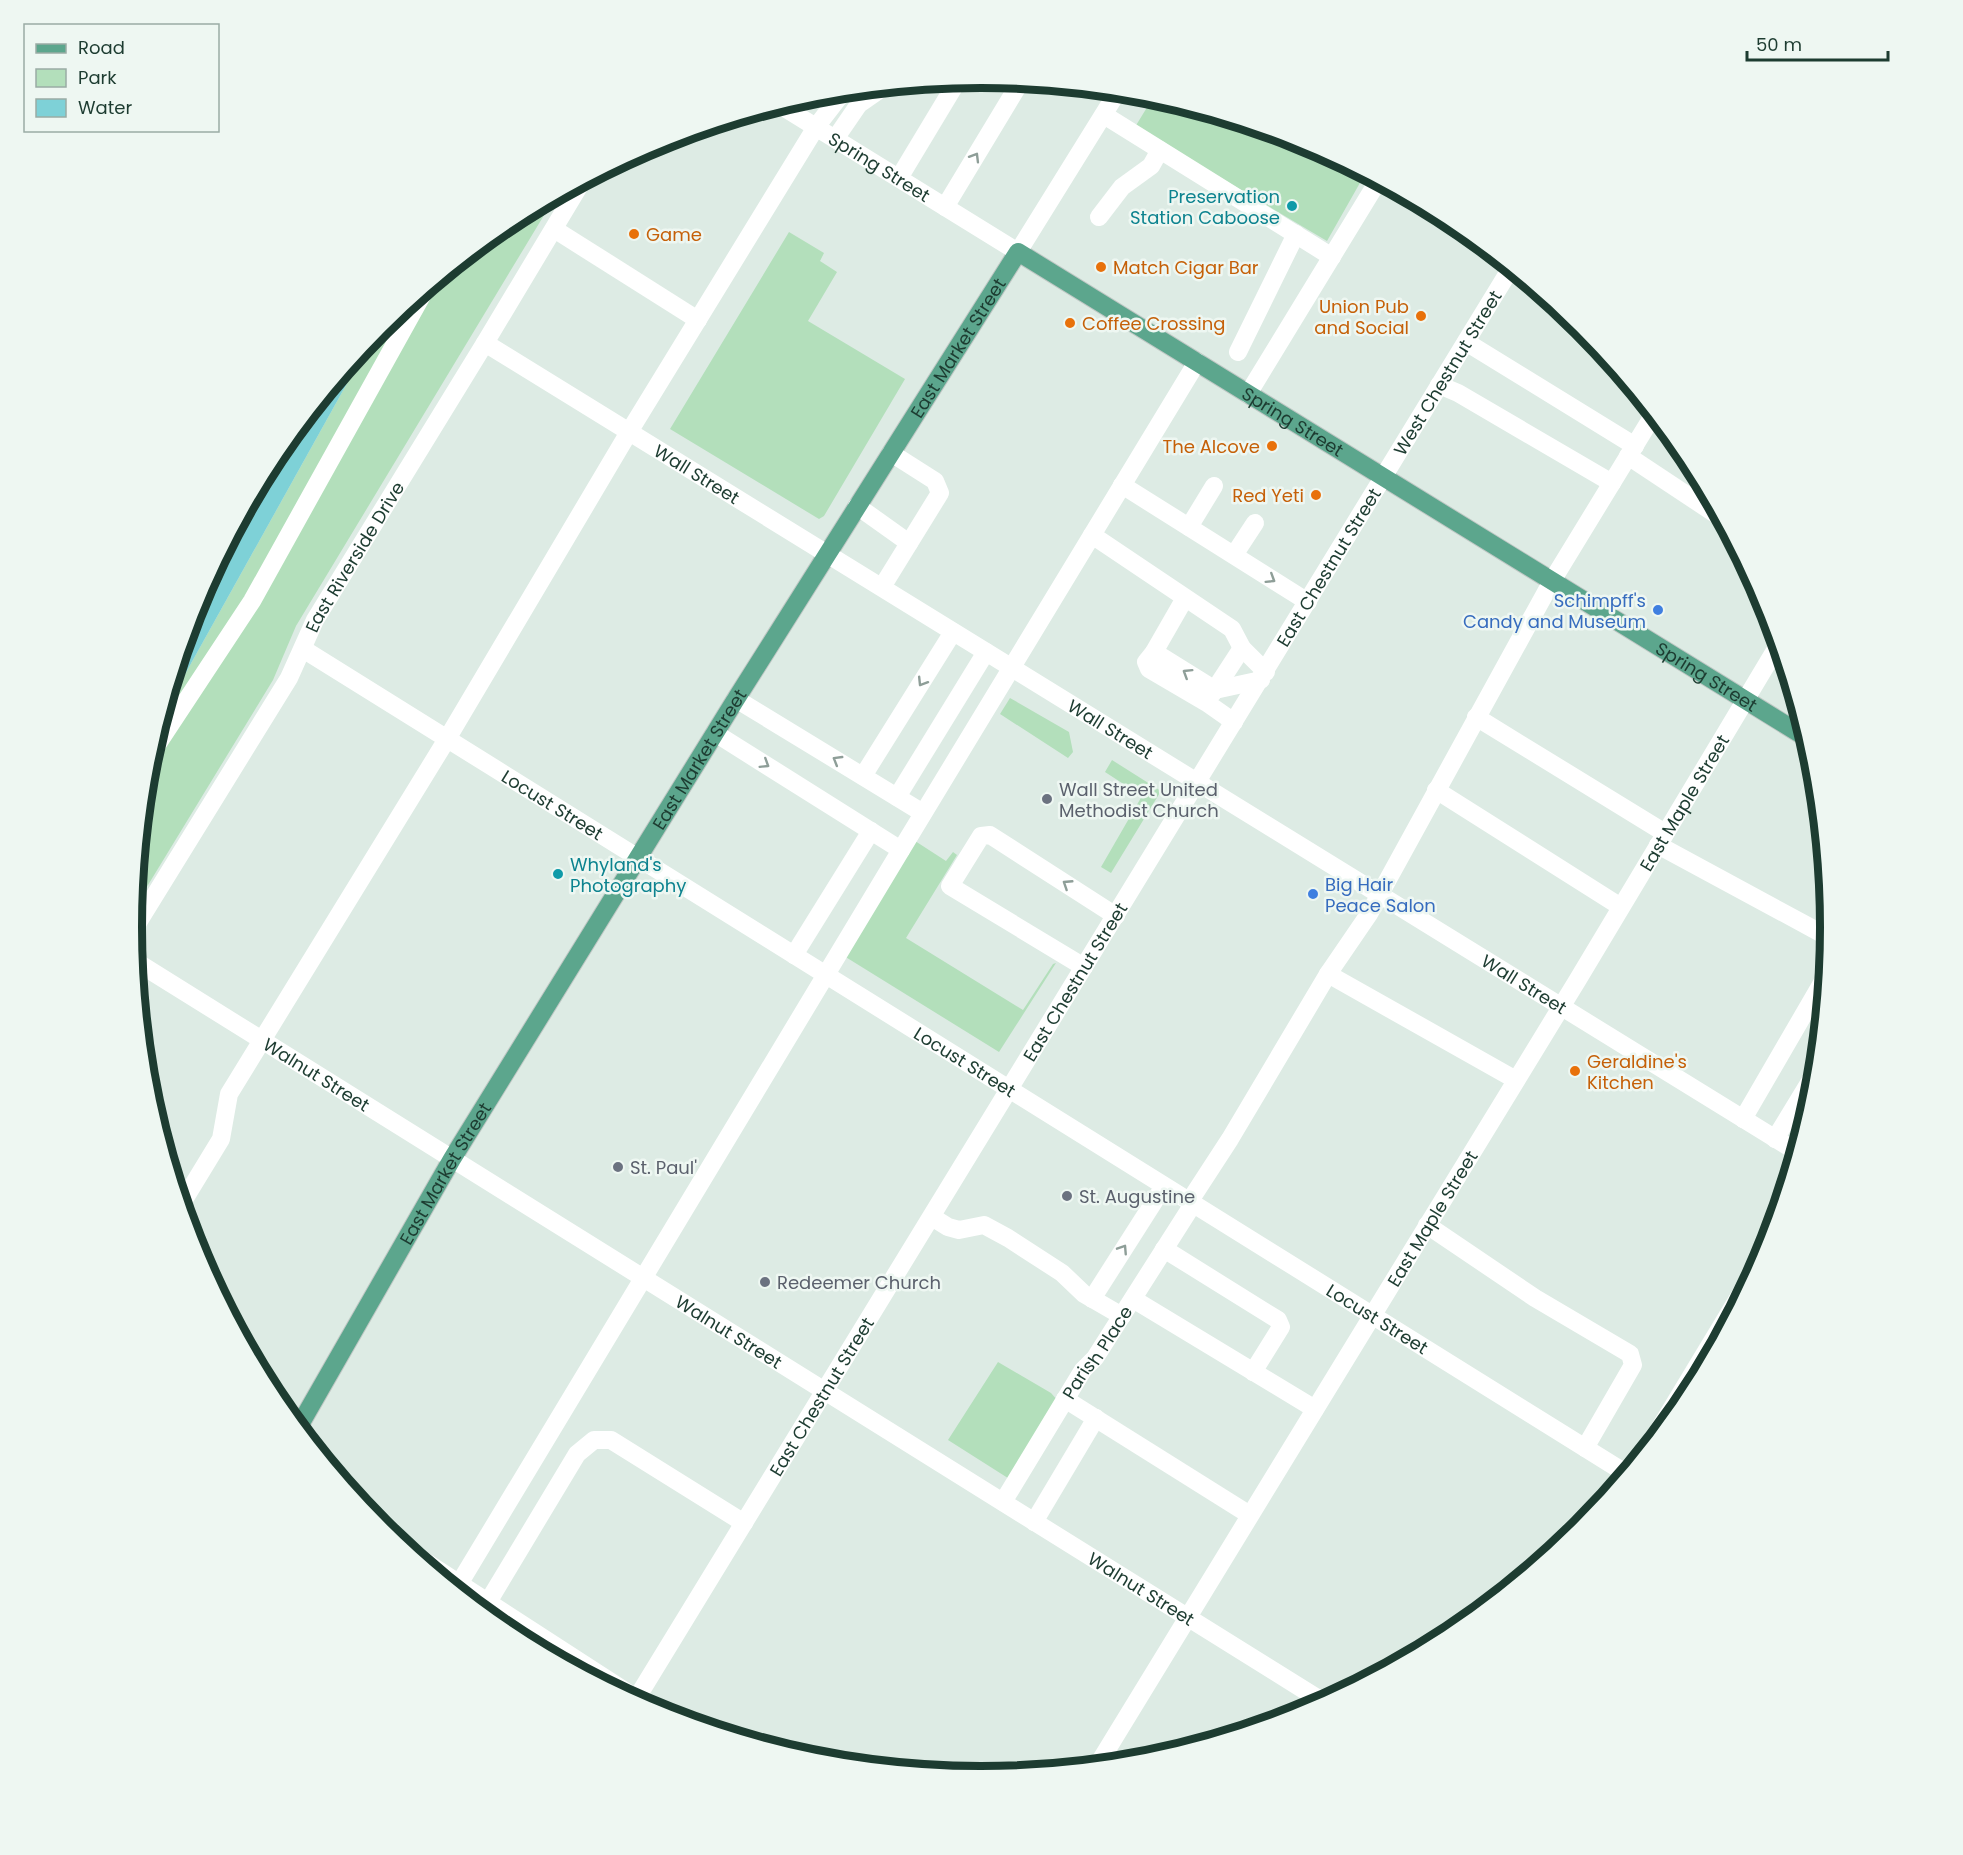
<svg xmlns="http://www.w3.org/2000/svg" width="1963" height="1855" font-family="Poppins,sans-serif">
  <rect width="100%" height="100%" fill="#ddebe4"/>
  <path fill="#b3dfbb" d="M1154,96L1307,143L1365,174L1327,241L1135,127Z
    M555,197L296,626L273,680L134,908L148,761L164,712L374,335L381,327L510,221Z
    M789,232L824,253L820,261L837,272L808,321L905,379L824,516L819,519L670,429Z
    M1010,698L1069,732L1073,752L1068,758L1000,714Z
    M1112,760L1161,791L1111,873L1101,867L1142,796L1105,772Z
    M912,839L946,861L953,852L957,855L906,938L1023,1010L1053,964L1056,963L999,1052L844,956Z
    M998,1362L1051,1393L1058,1401L1011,1480L948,1440Z"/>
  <path fill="#7ed1d7" d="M374,335L164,712L197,602L275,455Z"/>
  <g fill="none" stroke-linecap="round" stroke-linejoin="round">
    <g stroke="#c0c8c5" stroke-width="20">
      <g id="major">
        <path id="s9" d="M298,1428L452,1159L736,699L1018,252L1807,738"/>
      </g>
    </g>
    <g stroke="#fff" stroke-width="18">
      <path id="s1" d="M780,105L1018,252L1118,91"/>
      <path d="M1104,115L1332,257"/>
      <path d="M835,139L859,104L882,88"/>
      <path d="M899,178L958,80"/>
      <path d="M945,207L1018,86L1010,81"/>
      <path d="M1099,217L1122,187L1151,166L1160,150"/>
      <path d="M554,229L698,320"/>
      <path d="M1466,342L1635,446"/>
      <path id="s2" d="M485,343L1797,1152"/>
      <path d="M1238,352L1296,234"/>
      <path d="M1439,385L1458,393L1612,483"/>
      <path d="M1248,394L1378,181"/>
      <path d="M1628,456L1720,517"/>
      <path d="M1122,485L1308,602"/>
      <path d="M857,506L909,543"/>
      <path d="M1189,527L1214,486"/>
      <path d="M1092,535L1232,629L1242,648L1266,672"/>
      <path d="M1234,555L1255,523"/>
      <path d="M882,587L940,493L935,481L891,453"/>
      <path d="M1185,598L1154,652L1215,690L1261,680"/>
      <path id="s3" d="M303,649L1627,1474"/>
      <path d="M1154,652L1146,662L1149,669L1207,703L1234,722"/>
      <path d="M1212,694L1242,648"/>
      <path d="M736,699L923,813"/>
      <path d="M1476,717L1665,833"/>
      <path d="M715,733L901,850"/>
      <path d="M151,754L252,601L425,290"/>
      <path d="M863,776L953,632"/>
      <path d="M1436,790L1621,907"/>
      <path d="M897,797L986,652"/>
      <path d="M1658,845L1830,938"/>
      <path id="s4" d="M133,934L134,929L289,678L315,620L485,343L581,183"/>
      <path d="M794,955L871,831"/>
      <path id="s5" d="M135,961L1325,1703"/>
      <path d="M1084,967L950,886L981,836L990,835L1116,916"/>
      <path d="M1328,974L1516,1080"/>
      <path d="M1743,1119L1826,976"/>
      <path d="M1775,1139L1817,1070"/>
      <path d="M1189,1202L1230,1139L1328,974L1369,914L1552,581L1654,414"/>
      <path d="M182,1203L221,1139L229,1094L447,739L629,432L816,127L843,92"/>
      <path d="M932,1217L948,1227L959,1230L984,1225L1008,1238L1062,1273L1084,1294L1122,1316"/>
      <path d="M1427,1225L1535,1298L1630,1354L1633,1365L1585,1448"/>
      <path d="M1164,1249L1278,1320L1281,1327L1253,1372"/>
      <path d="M1092,1299L1164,1186"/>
      <path d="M1133,1299L1315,1409"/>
      <path d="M1065,1399L1250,1515"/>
      <path d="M1646,1451L1766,1252"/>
      <path id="s6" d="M1003,1502L1083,1370L1095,1358L1193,1204"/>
      <path d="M1034,1522L1096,1418"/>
      <path d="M409,1551L659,1713"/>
      <path d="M459,1584L901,850L1197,362"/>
      <path d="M488,1602L577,1454L594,1440H611L744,1523"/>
      <path id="s7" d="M635,1701L1511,268"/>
      <path id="s8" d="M1097,1766L1577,981L1779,644"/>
    </g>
    <use href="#major" stroke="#5ca68d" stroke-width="18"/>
  </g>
  <defs><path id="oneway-chevron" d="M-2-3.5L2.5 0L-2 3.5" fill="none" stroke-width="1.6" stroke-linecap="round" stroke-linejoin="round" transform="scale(1.5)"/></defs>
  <g stroke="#8e9e98">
    <use href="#oneway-chevron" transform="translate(975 157) rotate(-59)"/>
    <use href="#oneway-chevron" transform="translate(1271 579) rotate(32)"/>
    <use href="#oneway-chevron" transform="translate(1187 673) rotate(-148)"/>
    <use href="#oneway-chevron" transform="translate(922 682) rotate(122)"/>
    <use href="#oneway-chevron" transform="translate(837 760) rotate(-149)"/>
    <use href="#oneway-chevron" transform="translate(765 764) rotate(32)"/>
    <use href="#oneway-chevron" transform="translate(1067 884) rotate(-147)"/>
    <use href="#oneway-chevron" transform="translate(1123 1249) rotate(-57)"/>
  </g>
  <g fill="#0f9aa8" stroke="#eef7f2" stroke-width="2">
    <circle cx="1292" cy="206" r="6"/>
    <circle cx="558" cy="874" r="6"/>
  </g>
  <g fill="#e8710a" stroke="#eef7f2" stroke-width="2">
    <circle cx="634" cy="234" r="6"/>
    <circle cx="1101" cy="267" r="6"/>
    <circle cx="1421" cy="316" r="6"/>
    <circle cx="1070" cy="323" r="6"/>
    <circle cx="1272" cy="446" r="6"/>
    <circle cx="1316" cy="495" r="6"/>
    <circle cx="1575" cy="1071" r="6"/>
  </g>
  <g fill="#3f7fe0" stroke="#eef7f2" stroke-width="2">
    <circle cx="1658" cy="610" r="6"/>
    <circle cx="1313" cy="894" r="6"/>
  </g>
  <g fill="#6b7280" stroke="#eef7f2" stroke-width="2">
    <circle cx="1047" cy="799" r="6"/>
    <circle cx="618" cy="1167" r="6"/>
    <circle cx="1067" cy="1196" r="6"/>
    <circle cx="765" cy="1282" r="6"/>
  </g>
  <g text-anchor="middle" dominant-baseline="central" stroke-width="5" stroke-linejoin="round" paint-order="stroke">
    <g font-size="18" fill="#1d3c31" stroke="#eef7f2">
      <text stroke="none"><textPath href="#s1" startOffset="117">Spring Street</textPath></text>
      <text stroke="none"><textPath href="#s9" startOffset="1266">East Market Street</textPath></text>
      <text stroke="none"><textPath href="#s7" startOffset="1557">West Chestnut Street</textPath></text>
      <text stroke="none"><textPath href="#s9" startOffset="1702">Spring Street</textPath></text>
      <text stroke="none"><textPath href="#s2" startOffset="249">Wall Street</textPath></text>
      <text stroke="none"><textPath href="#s4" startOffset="438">East Riverside Drive</textPath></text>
      <text stroke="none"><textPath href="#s7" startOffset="1329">East Chestnut Street</textPath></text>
      <text stroke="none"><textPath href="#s9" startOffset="2188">Spring Street</textPath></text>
      <text stroke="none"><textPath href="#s2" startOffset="735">Wall Street</textPath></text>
      <text stroke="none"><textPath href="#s9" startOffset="780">East Market Street</textPath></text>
      <text stroke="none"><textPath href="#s8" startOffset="1128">East Maple Street</textPath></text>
      <text stroke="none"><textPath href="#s3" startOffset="294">Locust Street</textPath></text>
      <text stroke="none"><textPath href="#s7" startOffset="843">East Chestnut Street</textPath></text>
      <text stroke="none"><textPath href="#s2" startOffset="1221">Wall Street</textPath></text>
      <text stroke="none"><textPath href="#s3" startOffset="780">Locust Street</textPath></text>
      <text stroke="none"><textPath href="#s5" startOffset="214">Walnut Street</textPath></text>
      <text stroke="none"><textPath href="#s9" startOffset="294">East Market Street</textPath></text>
      <text stroke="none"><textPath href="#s8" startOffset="642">East Maple Street</textPath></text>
      <text stroke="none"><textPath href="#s3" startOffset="1266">Locust Street</textPath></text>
      <text stroke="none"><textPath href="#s5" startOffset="700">Walnut Street</textPath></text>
      <text stroke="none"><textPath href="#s6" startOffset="177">Parish Place</textPath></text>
      <text stroke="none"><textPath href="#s7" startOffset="357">East Chestnut Street</textPath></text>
      <text stroke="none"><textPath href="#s5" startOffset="1186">Walnut Street</textPath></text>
    </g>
    <g font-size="18" fill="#0d838f" stroke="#eef7f2" text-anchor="end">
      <text x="1280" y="196">Preservation<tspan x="1280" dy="21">Station Caboose</tspan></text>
      <text x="570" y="864" text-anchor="start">Whyland's<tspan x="570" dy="21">Photography</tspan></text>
    </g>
    <g font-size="18" fill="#c56008" stroke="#eef7f2" text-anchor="start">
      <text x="646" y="234">Game</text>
      <text x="1113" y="267">Match Cigar Bar</text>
      <text x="1409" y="306" text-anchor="end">Union Pub<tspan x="1409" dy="21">and Social</tspan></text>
      <text x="1082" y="323">Coffee Crossing</text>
      <text x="1260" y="446" text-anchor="end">The Alcove</text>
      <text x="1304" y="495" text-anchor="end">Red Yeti</text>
      <text x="1587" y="1061">Geraldine's<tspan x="1587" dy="21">Kitchen</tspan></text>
    </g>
    <g font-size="18" fill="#366cbe" stroke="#eef7f2" text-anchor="end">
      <text x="1646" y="600">Schimpff's<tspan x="1646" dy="21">Candy and Museum</tspan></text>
      <text x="1325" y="884" text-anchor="start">Big Hair<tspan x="1325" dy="21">Peace Salon</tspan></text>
    </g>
    <g font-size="18" fill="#5b616d" stroke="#eef7f2" text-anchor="start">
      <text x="1059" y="789">Wall Street United<tspan x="1059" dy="21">Methodist Church</tspan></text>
      <text x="630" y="1167">St. Paul'</text>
      <text x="1079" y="1196">St. Augustine</text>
      <text x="777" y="1282">Redeemer Church</text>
    </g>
  </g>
  <path d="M0 0H1963V1855H0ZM142 927a839 839 0 1 1 1678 0a839 839 0 1 1-1678 0Z" fill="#eef7f2" fill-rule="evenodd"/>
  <path fill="none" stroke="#1d3c31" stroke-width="8" d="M142 927a839 839 0 1 1 1678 0a839 839 0 1 1-1678 0Z"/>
  <rect x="24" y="24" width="195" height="108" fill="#eef7f2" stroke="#9aaca5" stroke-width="1.5"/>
  <rect x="36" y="44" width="30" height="9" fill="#5ca68d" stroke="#9aaca5" stroke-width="1.5"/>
  <text x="78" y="54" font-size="18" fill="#1d3c31">Road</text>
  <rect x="36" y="69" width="30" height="18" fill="#b3dfbb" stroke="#9aaca5" stroke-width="1.5"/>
  <text x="78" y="84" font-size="18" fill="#1d3c31">Park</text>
  <rect x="36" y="99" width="30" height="18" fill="#7ed1d7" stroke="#9aaca5" stroke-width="1.5"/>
  <text x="78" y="114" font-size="18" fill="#1d3c31">Water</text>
  <path d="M1747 51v9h141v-9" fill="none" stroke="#1d3c31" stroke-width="3"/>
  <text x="1756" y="51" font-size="18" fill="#1d3c31" stroke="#eef7f2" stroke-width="4.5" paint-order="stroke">50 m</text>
</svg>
